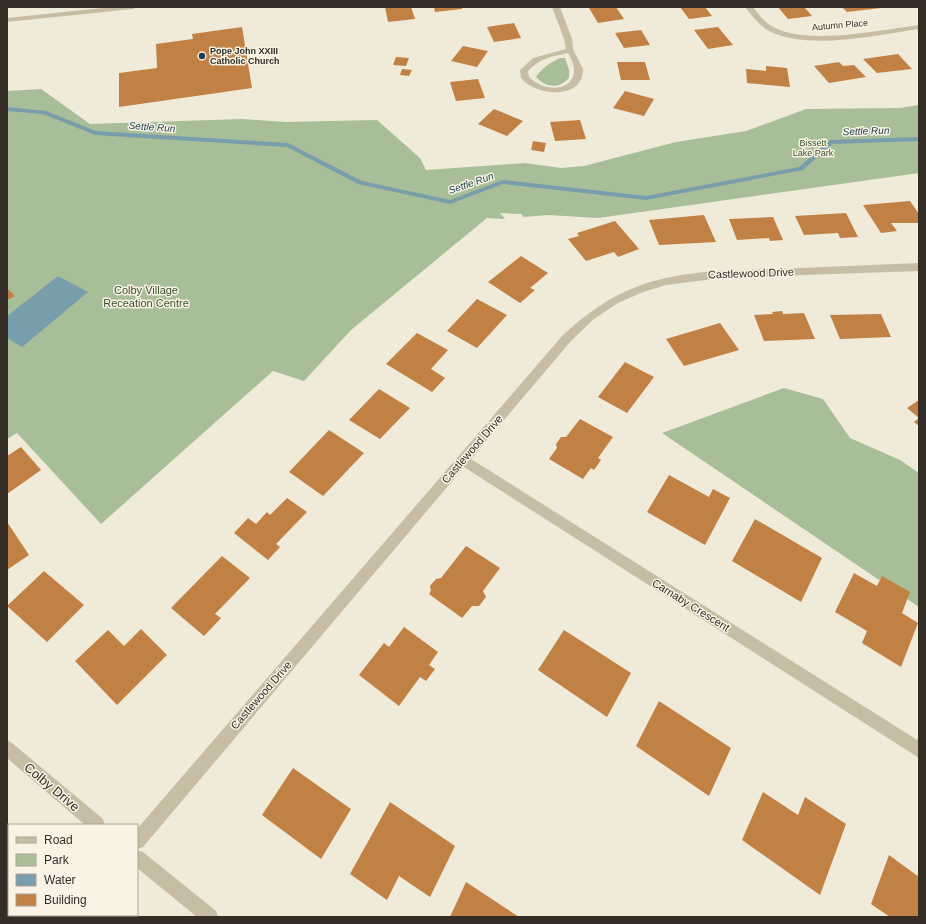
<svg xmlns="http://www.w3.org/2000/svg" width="926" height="924" font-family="Arial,sans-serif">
  <rect width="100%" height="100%" fill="#f0ead8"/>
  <path fill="#a8be99" d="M560,58H565L569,70V78C559,89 546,88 536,77C542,68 550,63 560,58Z
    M41,89L90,124L242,119L285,122L377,120L420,158L426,170L525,163L561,168L584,166L676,142L746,131L806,109L900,108L919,105V173L598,218L548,215L524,217L521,214L500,213L505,219L487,218L351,330L304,381L273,371L101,524L17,433L7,439V91Z
    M784,388L823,399L850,438L900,460L919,473V607L662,433Z"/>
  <path fill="#789dab" d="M58,276L88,292L22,347L7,338V316Z"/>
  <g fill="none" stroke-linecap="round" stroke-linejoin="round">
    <path fill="#789dab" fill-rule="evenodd" d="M7,107L46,111L96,131L288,143L362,181L450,200L503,180L646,196L799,167L830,140L919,137V141L832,144L803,170L646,200L503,184L450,204L358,184L287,147L95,135L43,114L7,111Z"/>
  </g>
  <path fill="#c18145" d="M385,7H411L415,19L388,22Z
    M434,7H462V9L435,12Z
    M599,7H616L624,19L598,23L589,8Z
    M680,7H705L712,16L689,19Z
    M778,7H804L812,16L788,19Z
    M842,7H881V8L847,12Z
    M514,23L521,38L494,42L487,27Z
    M242,27L252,88L119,107V73L157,68L156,44L193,39L192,34Z
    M718,27L733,45L708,49L694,30Z
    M641,30L650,45L624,48L615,33Z
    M463,46L488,51L477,67L451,61Z
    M898,54L912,69L877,73L863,59Z
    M396,57L409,58L406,66L393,65Z
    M617,62H645L650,80H621Z
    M839,62L843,66L854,65L866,77L829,83L814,66Z
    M766,66L787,68L790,87L747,83L746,69L766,71Z
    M402,69L412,70L409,76L400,75Z
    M478,79L485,98L456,101L450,82Z
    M625,91L654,99L644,116L613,108Z
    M494,109L523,121L507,136L478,124Z
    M580,120L586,139L555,141L550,122Z
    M533,141L546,143L544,152L531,150Z
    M910,201L919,214V223H891L897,231L881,233L863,205Z
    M846,213L858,237L840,238L838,233L804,235L795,216Z
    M704,215L716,242L659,245L649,220Z
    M773,217L783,240L770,241L769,238L737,240L729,219Z
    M615,221L639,249L618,257L614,252L586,261L568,239L579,236L577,233Z
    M521,256L548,273L530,288L535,290L520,303L488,282Z
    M7,288L15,296L7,300Z
    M477,299L507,315L477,348L447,331Z
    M782,311L783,314L804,313L815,339L764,341L754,315L773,314L772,312Z
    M881,314L891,337L840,339L830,315Z
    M720,323L739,350L684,366L666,339Z
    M417,333L448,350L431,369L445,378L432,392L386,364Z
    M625,362L654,377L627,413L598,397Z
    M379,389L410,408L380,439L349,420Z
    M919,400V426L914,422L919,418L907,408Z
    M580,419L613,437L598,458L601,460L594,470L591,468L583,479L549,459L557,448L556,444L561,437H566Z
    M329,430L364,453L323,496L289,472Z
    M21,447L41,470L7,494V456Z
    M669,475L709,497L713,489L730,498L705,545L647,512Z
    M287,498L307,512L276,544L280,547L268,560L234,533L248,518L256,524L267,512L270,515Z
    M755,519L822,558L801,602L732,561Z
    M7,522L29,555L7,570Z
    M466,546L500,568L483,591L486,597L479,606H472L462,618L429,594L431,591L430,586L436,579L441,578Z
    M222,556L250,578L215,614L221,618L204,636L171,608Z
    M44,571L84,605L47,642L7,606Z
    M854,573L877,586L882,576L910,592L902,613L918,623L901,667L862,643L867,631L835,612Z
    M404,627L438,652L429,665L435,669L426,681L420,677L399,706L359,675L384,643L389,647Z
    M141,629L167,655L117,705L75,661L108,630L124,646Z
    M564,630L631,673L607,717L538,670Z
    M659,701L731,748L709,796L636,746Z
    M293,768L351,809L321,859L262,815Z
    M763,792L798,815L805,797L846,824L820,895L742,840Z
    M390,802L455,846L430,897L399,876L387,900L350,874Z
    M889,855L919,877V917H890L871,904Z
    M466,882L519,917H450Z"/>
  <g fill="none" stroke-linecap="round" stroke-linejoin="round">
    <path fill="#c7bda5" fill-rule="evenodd" d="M112,7H137L133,9L7,22V18Z
      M552,7H560L572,39L573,49L583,69C583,101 535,96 521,78L520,70L533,58L566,49L564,39ZM568,53C589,87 550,98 529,77L528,71C539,59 552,56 568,53Z
      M745,7H753C759,15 766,24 775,28C811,45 880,30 919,25V29C876,35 809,51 769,31C760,26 752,16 745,7Z
      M919,263V271L721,278L666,285L643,292L618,303L594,319L571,341L471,459L919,741V758L464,467L143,847L137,849V829L563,335C585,315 607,298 636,287C680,270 730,270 777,269C824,267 872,265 919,263Z
      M7,740L12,743L103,819L105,825H85L7,758Z
      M137,850L143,852L216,911L218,917H197L137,868Z"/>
  </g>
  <circle fill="#1d4252" stroke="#f8f3e4" stroke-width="1.5" cx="202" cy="56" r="4"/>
  <g text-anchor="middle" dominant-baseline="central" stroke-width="3" stroke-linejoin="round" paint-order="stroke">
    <g font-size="9" fill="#332d26" stroke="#f8f3e4">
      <text transform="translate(840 25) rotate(-5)">Autumn Place</text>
    </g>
    <g font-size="9" font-weight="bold" fill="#332d26" stroke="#f8f3e4" text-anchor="start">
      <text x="210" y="51">Pope John XXIII<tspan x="210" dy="10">Catholic Church</tspan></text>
    </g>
    <g font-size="9" fill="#39502b" stroke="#f8f3e4">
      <text x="813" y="143">Bissett<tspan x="813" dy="10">Lake Park</tspan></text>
    </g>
    <g font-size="10" font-style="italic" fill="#1d4252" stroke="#f8f3e4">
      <text transform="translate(152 127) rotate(4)">Settle Run</text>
      <text transform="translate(866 131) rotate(-2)">Settle Run</text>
      <text transform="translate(471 183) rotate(-19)">Settle Run</text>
    </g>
    <g font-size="11" fill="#332d26" stroke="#f8f3e4">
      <text transform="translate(751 273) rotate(-2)">Castlewood Drive</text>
      <text transform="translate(472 449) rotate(-49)">Castlewood Drive</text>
      <text transform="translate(691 605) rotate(32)">Carnaby Crescent</text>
      <text transform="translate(261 695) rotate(-49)">Castlewood Drive</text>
    </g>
    <g font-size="11" fill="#39502b" stroke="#f8f3e4">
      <text x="146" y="290">Colby Village<tspan x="146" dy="13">Receation Centre</tspan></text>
    </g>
    <g font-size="13" fill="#332d26" stroke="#f8f3e4">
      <text transform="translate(52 787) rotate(40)">Colby Drive</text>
    </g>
  </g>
  <rect width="926" height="924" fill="none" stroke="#332d26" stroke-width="16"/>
  <rect x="8" y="824" width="130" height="92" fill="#f8f3e4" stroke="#a9a498"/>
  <rect x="16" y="837" width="20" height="6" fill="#c7bda5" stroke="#a9a498"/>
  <text x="44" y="844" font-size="12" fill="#332d26">Road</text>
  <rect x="16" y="854" width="20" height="12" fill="#a8be99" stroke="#a9a498"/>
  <text x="44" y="864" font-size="12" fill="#332d26">Park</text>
  <rect x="16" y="874" width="20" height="12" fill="#789dab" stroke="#a9a498"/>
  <text x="44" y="884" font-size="12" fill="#332d26">Water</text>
  <rect x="16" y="894" width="20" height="12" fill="#c18145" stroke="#a9a498"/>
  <text x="44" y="904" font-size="12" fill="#332d26">Building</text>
</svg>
